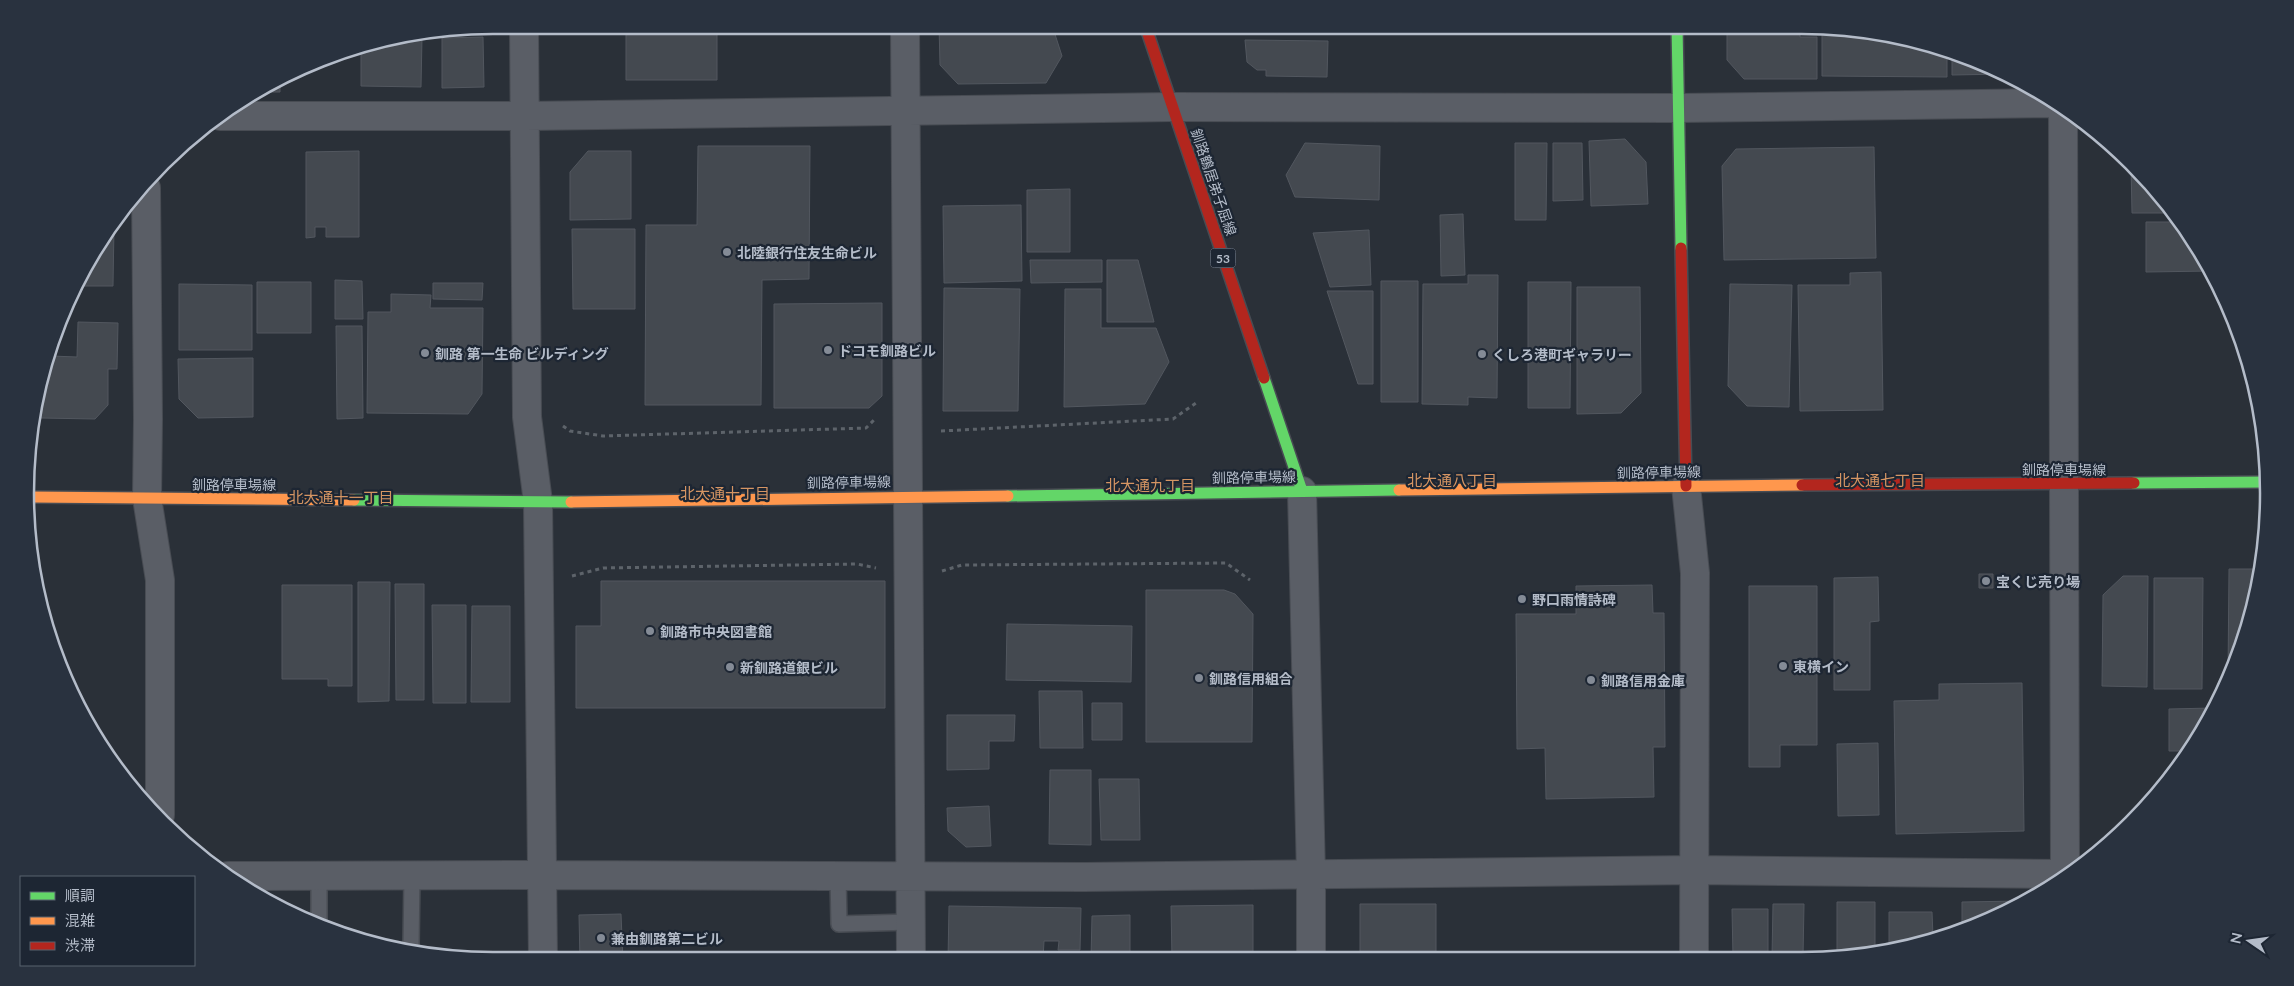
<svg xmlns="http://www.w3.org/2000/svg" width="2294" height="986" font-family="Lato,'Noto Sans JP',sans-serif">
  <rect width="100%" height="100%" fill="#2a3038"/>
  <path fill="#444950" stroke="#52575f" d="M626,25H717V80H626Z
    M939,25H1052L1062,56L1046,83L958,84L940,65Z
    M1727,25H1800V37H1817V79H1744L1727,60Z
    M484,26V30H461Z
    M1822,28L1947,49V77L1822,76Z
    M422,37L421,87L361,86V47Z
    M483,37L484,87L442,88V38Z
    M1245,40L1328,41L1327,77L1266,76V70H1257L1247,62Z
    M1952,50L2006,74L1952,75Z
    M280,78V92H253L259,88Z
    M1625,139L1646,162L1648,204L1591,206L1589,141Z
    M1305,143L1380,146L1379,200L1295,197L1286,175Z
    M1515,143H1547L1546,220H1515Z
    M1553,143H1582L1583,200L1553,201Z
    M698,146H810L809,279L762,280L761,405H645L646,225H697Z
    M1874,147L1876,258L1724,260L1722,166L1736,149Z
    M359,151V237H326V227H315V237L306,238V152Z
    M588,151H631V219L570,220V172Z
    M2131,164L2172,208L2175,213H2132Z
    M1070,189V252H1027V190Z
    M1021,205L1022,281L944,283L943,206Z
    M1463,214L1465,275L1441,276L1440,215Z
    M2146,222H2181L2211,271L2146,272Z
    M114,227L113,286H78L88,259Z
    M572,229H635V309H573Z
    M1369,230L1371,285L1330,287L1313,233Z
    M1030,260H1102V282L1031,283Z
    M1107,260H1138L1154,322H1107Z
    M1881,272L1883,410L1800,411L1798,285H1850V273Z
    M1468,275H1498L1497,398L1468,397V405L1422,404L1423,284H1468Z
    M335,280L362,281L363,319H335Z
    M1381,281H1418V402H1381Z
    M257,282H311V333H257Z
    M1528,282H1571L1570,408H1528Z
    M433,283H483L482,300L433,299Z
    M179,284L252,285V350H179Z
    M1730,284L1792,285L1789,407L1747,406L1728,386Z
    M1577,287H1640L1641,393L1621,413L1577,414Z
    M944,288L1020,289L1018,411H943Z
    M1065,289H1101V328H1156L1169,362L1145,404L1064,407Z
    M1327,291H1373V384H1358Z
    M391,294L431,295L430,308H483L482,394L468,414L367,413L368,312H391Z
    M882,303V396L869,408H774V304Z
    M78,322L118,323L117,369H108V405L95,419L41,418L42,381L51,356L77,357Z
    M336,326H362L363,418L337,419Z
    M253,358V417L198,418L179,399L178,359Z
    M36,395V418H33L34,402Z
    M2229,569H2261L2244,644L2228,676Z
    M1979,574H1993V588H1979Z
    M2123,576H2148L2147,687L2102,686L2103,595Z
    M1878,577L1879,621L1870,622V690H1834V578Z
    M2154,578H2203L2202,689H2154Z
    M601,581H885V708H576V626H601Z
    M358,582H390L389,701L358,702Z
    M395,584H424V700H396Z
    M282,585H352V686H328V679H282Z
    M1652,585L1653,613H1664L1665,747H1653L1654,797L1546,799L1545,748L1517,749L1516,614H1576V586Z
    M1749,586H1817V745H1780V767H1749Z
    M1146,590H1224L1235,594L1253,614L1252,742H1146Z
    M432,605H466V703H433Z
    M472,606H510V702H471Z
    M1007,624L1132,626L1131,682L1006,680Z
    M2022,683L2024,831L1896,834L1894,701L1939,700V684Z
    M1039,691H1082L1083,748H1040Z
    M1092,703H1122V740H1092Z
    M2212,708L2191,751H2169V709Z
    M947,715H1015L1014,741H989V769L947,770Z
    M1878,743L1879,815L1838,816L1837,744Z
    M1050,770H1091V845L1049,844Z
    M1099,779H1139L1140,840H1101Z
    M989,806L991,846L966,847L948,831L947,808Z
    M2020,901L1980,925L1962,930V902Z
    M1837,902H1875V954L1862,957H1837Z
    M1360,904H1436V958H1360Z
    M1773,904H1804L1803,957H1772Z
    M1253,905V959H1172L1171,906Z
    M949,906L1081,908L1080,950H1058L1059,941H1044L1043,959L948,960Z
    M1732,909H1768V957H1733Z
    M1889,912H1932L1933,936H1919V942L1889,950Z
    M621,914L623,961H580L579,915Z
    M1130,915V959H1091L1092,916Z"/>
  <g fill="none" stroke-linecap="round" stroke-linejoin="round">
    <g stroke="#484c53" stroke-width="18">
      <path id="lane" d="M319,876V926
        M838,876L839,924L910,922
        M411,947L412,875"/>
    </g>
    <g stroke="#484c53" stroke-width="30">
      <path id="street" d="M524,25L527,417L538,502L543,961
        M905,25L911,960
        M2063,108L2065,872
        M220,116H526L1172,107L1678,108L2056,103
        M146,188L148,419L147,498L160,580V815
        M1686,486L1695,573L1694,957
        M1302,491L1311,875V959
        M228,876L542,875L1084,877L1695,870L2063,874"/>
    </g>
    <g stroke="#484c53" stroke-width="14">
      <path id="fast" d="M1677,25L1681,248
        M1264,378L1302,491
        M2134,483L2267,482
        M1008,496L1399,490
        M354,500L571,502"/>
    </g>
    <g stroke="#484c53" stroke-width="14">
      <path id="slow" d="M1399,490L1802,485
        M31,497L354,500
        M571,502L1008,496"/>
    </g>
    <g stroke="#484c53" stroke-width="14">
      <path id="jam" d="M1145,25L1264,378
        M1681,248L1686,486
        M1802,485L2134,483"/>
    </g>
    <path stroke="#5d636a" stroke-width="3" stroke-dasharray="4 4" stroke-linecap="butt" d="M563,426L570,431L603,436L866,428L874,420
      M941,431L1173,419L1196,403
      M942,571L962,565L1226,563L1250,580
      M572,576L603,568L857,564L876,568"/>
    <use href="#lane" stroke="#5a5e66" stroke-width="15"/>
    <use href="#street" stroke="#5a5e66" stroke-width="28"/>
    <use href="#fast" stroke="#63d668" stroke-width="11"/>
    <use href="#slow" stroke="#ff974d" stroke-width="11"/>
    <use href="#jam" stroke="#b3261e" stroke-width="11"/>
  </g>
  <g fill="#848b96" stroke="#1d2633" stroke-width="2">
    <circle cx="727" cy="252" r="5"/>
    <circle cx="828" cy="350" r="5"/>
    <circle cx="425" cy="353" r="5"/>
    <circle cx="1482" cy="354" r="5"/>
    <circle cx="1986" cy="581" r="5"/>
    <circle cx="1522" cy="599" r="5"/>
    <circle cx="650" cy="631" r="5"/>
    <circle cx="1783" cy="666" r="5"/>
    <circle cx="730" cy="667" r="5"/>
    <circle cx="1199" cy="678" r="5"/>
    <circle cx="1591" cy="680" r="5"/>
    <circle cx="601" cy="938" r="5"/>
  </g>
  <g text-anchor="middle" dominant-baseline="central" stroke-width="4.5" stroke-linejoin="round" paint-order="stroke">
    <rect fill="#1d2633" stroke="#878f9c" stroke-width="1" x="1210.5" y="248.5" width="25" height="19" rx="4"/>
    <g font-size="12" font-weight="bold" fill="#b4bcc9">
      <text x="1223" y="258">53</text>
    </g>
    <g font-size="14" fill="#b4bcc9" stroke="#1d2633">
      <text transform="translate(1214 182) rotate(71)">釧路鶴居弟子屈線</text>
      <text x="2064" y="469">釧路停車場線</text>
      <text transform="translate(1659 472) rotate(-1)">釧路停車場線</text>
      <text transform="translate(1254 477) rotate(-1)">釧路停車場線</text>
      <text transform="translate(849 482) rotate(-1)">釧路停車場線</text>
      <text x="234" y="484">釧路停車場線</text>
    </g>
    <g font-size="14" font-weight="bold" fill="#b4bcc9" stroke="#1d2633" text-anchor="start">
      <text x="737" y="252">北陸銀行住友生命ビル</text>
      <text x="838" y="350">ドコモ釧路ビル</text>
      <text x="435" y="353">釧路 第一生命 ビルディング</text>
      <text x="1492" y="354">くしろ港町ギャラリー</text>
      <text x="1996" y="581">宝くじ売り場</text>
      <text x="1532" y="599">野口雨情詩碑</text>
      <text x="660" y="631">釧路市中央図書館</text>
      <text x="1793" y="666">東横イン</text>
      <text x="740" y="667">新釧路道銀ビル</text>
      <text x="1209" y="678">釧路信用組合</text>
      <text x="1601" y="680">釧路信用金庫</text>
      <text x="611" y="938">兼由釧路第二ビル</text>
    </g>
    <g font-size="15" fill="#d59563" stroke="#1d2633">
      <text x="1452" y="480">北大通八丁目</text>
      <text x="1880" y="480">北大通七丁目</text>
      <text x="1150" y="485">北大通九丁目</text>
      <text x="725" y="493">北大通十丁目</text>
      <text x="341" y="497">北大通十一丁目</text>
    </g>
  </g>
  <path d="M0 0H2294V986H0ZM493 34H1801A459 459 0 0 1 2260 493V493A459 459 0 0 1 1801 952H493A459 459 0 0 1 34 493V493A459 459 0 0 1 493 34Z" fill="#29323f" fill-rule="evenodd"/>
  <path fill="none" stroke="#b4bcc9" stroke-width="2.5" d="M493 34H1801A459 459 0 0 1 2260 493V493A459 459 0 0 1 1801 952H493A459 459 0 0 1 34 493V493A459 459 0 0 1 493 34Z"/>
  <rect x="20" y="876" width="175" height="90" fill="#1d2633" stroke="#59626f"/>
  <rect x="30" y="892" width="25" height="8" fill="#63d668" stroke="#59626f"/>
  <text x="65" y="901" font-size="15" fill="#b4bcc9">順調</text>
  <rect x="30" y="917" width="25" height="8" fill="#ff974d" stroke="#59626f"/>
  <text x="65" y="926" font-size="15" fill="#b4bcc9">混雑</text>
  <rect x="30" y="942" width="25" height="8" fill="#b3261e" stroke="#59626f"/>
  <text x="65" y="951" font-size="15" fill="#b4bcc9">渋滞</text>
  <g transform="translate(2249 941) rotate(283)" stroke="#1d2633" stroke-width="4" paint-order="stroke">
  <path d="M0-4L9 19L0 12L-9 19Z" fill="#b4bcc9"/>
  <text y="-8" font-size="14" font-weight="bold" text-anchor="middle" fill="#b4bcc9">N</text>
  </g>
</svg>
